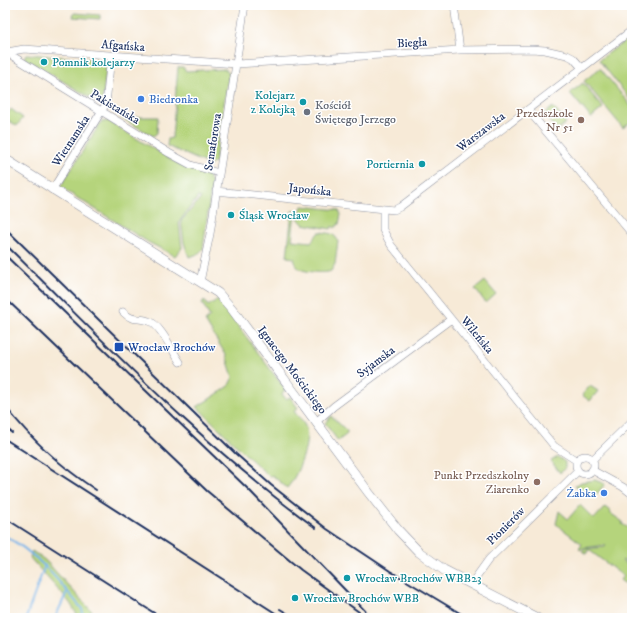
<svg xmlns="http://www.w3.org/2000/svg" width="637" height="623" font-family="'IM FELL DW Pica',serif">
  <rect width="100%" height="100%" fill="#fff"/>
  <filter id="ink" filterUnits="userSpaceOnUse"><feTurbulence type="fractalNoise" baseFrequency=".025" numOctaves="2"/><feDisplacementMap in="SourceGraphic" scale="8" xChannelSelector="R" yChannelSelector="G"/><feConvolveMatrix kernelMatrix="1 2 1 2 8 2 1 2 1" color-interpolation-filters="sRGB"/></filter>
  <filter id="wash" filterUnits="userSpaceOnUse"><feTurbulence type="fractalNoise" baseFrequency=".012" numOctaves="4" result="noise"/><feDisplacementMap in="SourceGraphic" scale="16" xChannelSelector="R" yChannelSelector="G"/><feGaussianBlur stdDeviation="0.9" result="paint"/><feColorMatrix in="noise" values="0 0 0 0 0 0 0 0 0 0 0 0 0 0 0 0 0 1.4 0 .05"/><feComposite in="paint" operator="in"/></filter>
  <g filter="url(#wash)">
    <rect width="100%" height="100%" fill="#f7ead7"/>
    <path fill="#b5d47c" stroke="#68826d" d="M74,13L100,15V19L73,17Z
      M632,36V102L599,60Z
      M26,54L104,60L107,63L102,102L99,103L24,58Z
      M178,67H183L186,71L225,69L229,72L215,162L210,165L167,146L168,139L172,138Z
      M600,68L632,107V121L623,128L584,81Z
      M583,83L603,108L591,118L570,93Z
      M553,107L566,123L557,130L544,114Z
      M11,109L23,118L17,126L5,118Z
      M120,117H158L157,133L153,136Z
      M108,121L185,168L209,174V178L212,182L203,249L198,254L189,257L184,243L181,221L201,198L198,197L179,222L182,248L175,256L148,242L60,187L101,122Z
      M302,206L338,210L341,214L339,224L334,228L332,226L331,229L303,224L298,218Z
      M292,211H295L292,240L311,242L319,232C327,233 334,232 338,241L335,264L331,271C326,274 305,272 300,269C296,267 295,262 294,258L287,257Z
      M485,281L496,294L486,303L475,289Z
      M218,299L285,389L282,394L286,399L290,397L298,408L294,411C297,416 303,421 305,426C312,441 297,477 287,488L272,475L270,477L243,452L197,407L228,387L233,377L226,355L205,321L210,317L202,303L204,300L208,306Z
      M590,386L598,391L590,401L582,395Z
      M331,416L347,431V434L338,441L325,423Z
      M558,457L565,462V468L560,473L551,461Z
      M595,480L605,484L595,496H587L575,486L581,482Z
      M580,505L594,519L605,507L611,512L610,513L623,522L622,524L632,530V566L623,560L622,561L632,568V579L628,583H624L620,580L623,576L589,550L586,554L582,551L584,549L605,547L606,545L583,548L580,550L579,549L582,544L556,524L559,511L568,519Z
      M32,551L45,560L98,618H79L70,603L30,558Z"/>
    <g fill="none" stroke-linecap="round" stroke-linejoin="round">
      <path stroke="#77b5ea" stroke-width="2" d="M5,536C38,554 59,581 82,609L84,618
        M26,618L45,565
        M55,618L67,592"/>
    </g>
  </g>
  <g filter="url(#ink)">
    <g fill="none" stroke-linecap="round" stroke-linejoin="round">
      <g stroke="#898c9a" stroke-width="8">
        <path id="minor" d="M454,5L460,50
          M6,52L169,153L191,165L219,173
          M7,52L24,49L237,64L460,50L532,49L545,50L567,55L573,58L582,68
          M528,110L632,234
          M52,190L106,104L111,56
          M216,191L394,210L400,207L632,30
          M383,209V230L391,245L554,446L577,461
          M200,282L210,234L245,5
          M123,312C133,322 137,317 149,321C160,324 173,352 180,362
          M316,422L334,406L450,320
          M576 465a9 9 0 1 1 18 0a9 9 0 1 1-18 0Z
          M592,460L632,421
          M592,470L623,487L632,494
          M471,584L489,559L578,471"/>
      </g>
      <g stroke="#898c9a" stroke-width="10">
        <path id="tertiary" d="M5,159L218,293L232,309L369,493L398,530L419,552L444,570L537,618"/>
      </g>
      <use href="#minor" stroke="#fff" stroke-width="7"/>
      <use href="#tertiary" stroke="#fff" stroke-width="9"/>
      <path stroke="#1b2f5e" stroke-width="2" d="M5,228L236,454L271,485L327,529L390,571L468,618
        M5,244C105,342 202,446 316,528
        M5,255L249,490L372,618
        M5,298L207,491L301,570L359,612
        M5,406C31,439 61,467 96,490
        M5,427L12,433
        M5,439L283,618
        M5,518L162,618
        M280,609L295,618"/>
    </g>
  </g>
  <g fill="#0f9aa8" stroke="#fff" stroke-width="1.5">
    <circle cx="44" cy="62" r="4"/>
    <circle cx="303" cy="102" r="4"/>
    <circle cx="422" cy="164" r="4"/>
    <circle cx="231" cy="215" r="4"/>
    <circle cx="347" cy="578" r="4"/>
    <circle cx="295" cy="598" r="4"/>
  </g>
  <g fill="#3f7fe0" stroke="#fff" stroke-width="1.5">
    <circle cx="141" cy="99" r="4"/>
    <circle cx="604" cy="493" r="4"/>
  </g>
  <circle fill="#6b7280" stroke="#fff" stroke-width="1.5" cx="307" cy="112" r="4"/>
  <g fill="#8d6e63" stroke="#fff" stroke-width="1.5">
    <circle cx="581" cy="120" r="4"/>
    <circle cx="537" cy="482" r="4"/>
  </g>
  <rect fill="#1a4fb4" stroke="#fff" stroke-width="1.5" x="114" y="342" width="10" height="10" rx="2"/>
  <g text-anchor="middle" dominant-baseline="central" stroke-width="3" stroke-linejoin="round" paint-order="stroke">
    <g font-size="12" fill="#1b2f5e" stroke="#fff">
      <text transform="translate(412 43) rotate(-3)">Biegła</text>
      <text transform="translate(123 46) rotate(4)">Afgańska</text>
      <text transform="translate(115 107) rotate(31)">Pakistańska</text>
      <text transform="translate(481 132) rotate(-37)">Warszawska</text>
      <text transform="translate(71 141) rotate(-57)">Wietnamska</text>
      <text transform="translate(213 142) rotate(-81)">Semaforowa</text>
      <text transform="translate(310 190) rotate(6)">Japońska</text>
      <text transform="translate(477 335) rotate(51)">Wileńska</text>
      <text transform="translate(376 362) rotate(-37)">Syjamska</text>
      <text transform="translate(292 370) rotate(53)">Ignacego Mościckiego</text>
      <text transform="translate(506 526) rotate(-45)">Pionierów</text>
    </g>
    <g font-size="12" fill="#0d838f" stroke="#fff" text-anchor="start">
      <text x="52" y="62">Pomnik kolejarzy</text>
      <text x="295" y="95" text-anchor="end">Kolejarz<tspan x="295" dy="14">z Kolejką</tspan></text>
      <text x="414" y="164" text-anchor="end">Portiernia</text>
      <text x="239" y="215">Śląsk Wrocław</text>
      <text x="355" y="578">Wrocław Brochów WBB23</text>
      <text x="303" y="598">Wrocław Brochów WBB</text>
    </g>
    <g font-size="12" fill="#366cbe" stroke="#fff" text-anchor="start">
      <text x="149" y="99">Biedronka</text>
      <text x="596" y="493" text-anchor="end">Żabka</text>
    </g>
    <g font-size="12" fill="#5b616d" stroke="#fff" text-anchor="start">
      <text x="315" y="105">Kościół<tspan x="315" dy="14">Świętego Jerzego</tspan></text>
    </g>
    <g font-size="12" fill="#785e54" stroke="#fff" text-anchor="end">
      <text x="573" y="113">Przedszkole<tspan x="573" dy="14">Nr 51</tspan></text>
      <text x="529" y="475">Punkt Przedszkolny<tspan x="529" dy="14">Ziarenko</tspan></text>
    </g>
    <g font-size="12" fill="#164399" stroke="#fff" text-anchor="start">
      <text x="128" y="347">Wrocław Brochów</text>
    </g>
  </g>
  <rect width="637" height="623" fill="none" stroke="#fff" stroke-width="20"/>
</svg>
